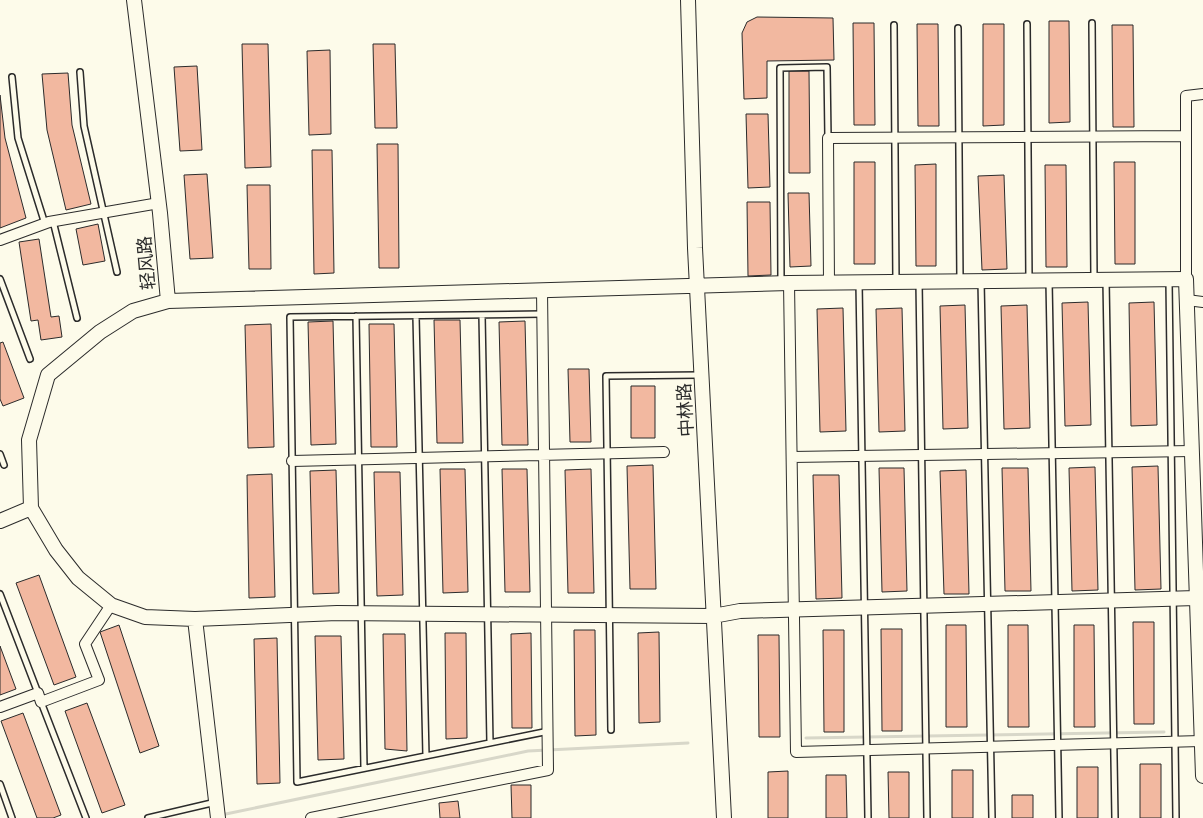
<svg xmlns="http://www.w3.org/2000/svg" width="1203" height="818" font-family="'Public Sans','Noto Sans SC',sans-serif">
  <rect width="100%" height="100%" fill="#fdfbea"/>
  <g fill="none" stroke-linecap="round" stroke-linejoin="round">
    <path stroke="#d8d7c9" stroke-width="3" d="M806,738L1164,732
      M221,815L528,751L688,743"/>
  </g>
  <path fill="#f2b8a0" stroke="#2b2b2b" d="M757,17L833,18L834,60L767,61V98L744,99L742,33L747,22Z
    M1049,21H1069L1070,122L1049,123Z
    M853,23H874L875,125H854Z
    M917,24H938L939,126H918Z
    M983,24H1004V125L983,126Z
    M1112,25H1133L1134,127H1113Z
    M242,44H268L271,167L245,168Z
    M373,44H395L397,128H375Z
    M330,50L331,134L309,135L307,51Z
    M197,66L202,150L180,151L174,67Z
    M789,71H809L810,173H789Z
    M68,73L72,125L91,204L66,210L47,130L42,74Z
    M0,95L5,138L26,218L0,228Z
    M746,114H768L770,187L748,188Z
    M377,144H398L399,268H379Z
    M312,150H332L334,273L314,274Z
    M854,162H875V264H854Z
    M1114,162H1135V264H1115Z
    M936,164V266H916L915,165Z
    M1045,165H1066L1067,267H1046Z
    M207,174L213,258L190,259L184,175Z
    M1004,175L1007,269L982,270L978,176Z
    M247,185H270L271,269H249Z
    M788,193H809L811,266L790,267Z
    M747,202H770L771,275L748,276Z
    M98,224L105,261L83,265L76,229Z
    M39,239L51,317L59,316L62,337L41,340L38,320L31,321L19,242Z
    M1088,302L1091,425L1065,426L1062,303Z
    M1154,302L1157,425L1131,426L1129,303Z
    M965,305L968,428L943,429L940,306Z
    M1027,305L1030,428L1004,429L1001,306Z
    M843,308L846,431L820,432L817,309Z
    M902,308L905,431L879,432L876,309Z
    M434,320H460L463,443H437Z
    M333,321L336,444L311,445L308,322Z
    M525,321L528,445H502L499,322Z
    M271,324L274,447L248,448L245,325Z
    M369,324H394L397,447H371Z
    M3,342L24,398L3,406L0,399V343Z
    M568,369H589L591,442H570Z
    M631,386H655V438H631Z
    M653,465L656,589H630L627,466Z
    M1158,466L1161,589L1135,590L1132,467Z
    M1095,467L1098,590L1072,591L1069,468Z
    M879,468H904L907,591L882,592Z
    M1002,468H1028L1031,591H1005Z
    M440,469H465L468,592L443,593Z
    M502,469H527L530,592H505Z
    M591,469L594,593H568L565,470Z
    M336,470L339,593L313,594L310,471Z
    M966,470L969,594H944L940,471Z
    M374,472H400L403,595L377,596Z
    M272,474L275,597L249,598L247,475Z
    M813,475H839L842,598L816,599Z
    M39,575L76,677L54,685L16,583Z
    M1133,622H1154V724H1134Z
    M119,625L159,746L140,753L100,632Z
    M946,625H966L967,727H946Z
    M1008,625H1028L1029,727H1008Z
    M1074,625H1094L1095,727H1074Z
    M881,629H902V731H882Z
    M574,630H595L596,735L575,736Z
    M823,630H844V732H824Z
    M659,632L660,722L639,723L638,633Z
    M445,633H466L467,738L446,739Z
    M531,633L532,728H512L511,634Z
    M383,634H405L407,751L385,749Z
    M758,635H779L780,737H759Z
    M315,636H341L344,759L318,760Z
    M277,638L280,783L257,784L254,639Z
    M0,646L16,689L0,695Z
    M87,703L125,805L102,813L65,711Z
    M23,713L61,815L53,818H37L1,721Z
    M1140,764H1161V818H1140Z
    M1077,767H1098V818H1077Z
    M952,770H973V818H952Z
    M788,771V818H768V772Z
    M888,772H909V818H889Z
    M826,775H846L847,818H826Z
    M511,785H531V818H512Z
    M1012,795H1033V818H1012Z
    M458,801L460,818H440L439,803Z"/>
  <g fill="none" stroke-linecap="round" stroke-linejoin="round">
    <g stroke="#2b2b2b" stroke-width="8">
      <path id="lane" d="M1092,23L1094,278
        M1027,24L1029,279
        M894,25L896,282
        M958,28L960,280
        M80,72L84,126L117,272
        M12,77L18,138L45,224
        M53,221L77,318
        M0,279L30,359
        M1106,280L1115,818
        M981,281L992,818
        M1049,281L1059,818
        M1169,281L1176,818
        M781,282L780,68L827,67L828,138
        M919,282L927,818
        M859,283L868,818
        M542,314L290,317L297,782L549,731
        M482,315L490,743
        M356,316L364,768
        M416,316L426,756
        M0,454L4,465
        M0,594L38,693
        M41,702L86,818
        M611,730L606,376L699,375
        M0,784L12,818
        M148,818L216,802"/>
    </g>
    <g stroke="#2b2b2b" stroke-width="12">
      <path id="street" d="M0,240L49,222L159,203
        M1186,279V96L1203,94
        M789,283L796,752L1201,741
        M829,283L828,138L1186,136
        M1187,300L1203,302
        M792,457L1192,451
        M292,461L664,452
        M0,707L38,693L41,702L99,680L85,644L111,605
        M311,818L548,770L542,291"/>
    </g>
    <g stroke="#2b2b2b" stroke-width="16">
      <path id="secondary" d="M688,0L695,248L724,818
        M168,301L789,283L1186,279L1203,776
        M31,508L56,550L78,578L111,605L145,617L195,619L337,613L713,616L740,611L1196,598
        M0,521L31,508L29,440L48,375L100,332L133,311L168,301L160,213L134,0
        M195,619L218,818"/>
    </g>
    <use href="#lane" stroke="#fdfbea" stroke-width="5"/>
    <use href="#street" stroke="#fdfbea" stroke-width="10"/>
    <use href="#secondary" stroke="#fdfbea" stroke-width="14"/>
  </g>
  <g text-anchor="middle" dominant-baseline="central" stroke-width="4" stroke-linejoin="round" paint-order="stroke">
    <g font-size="18" fill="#2b2b2b" stroke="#fdfbea">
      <text transform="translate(146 263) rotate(-95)">轻风路</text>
      <text transform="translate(685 410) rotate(-93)">中林路</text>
    </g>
  </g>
</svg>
